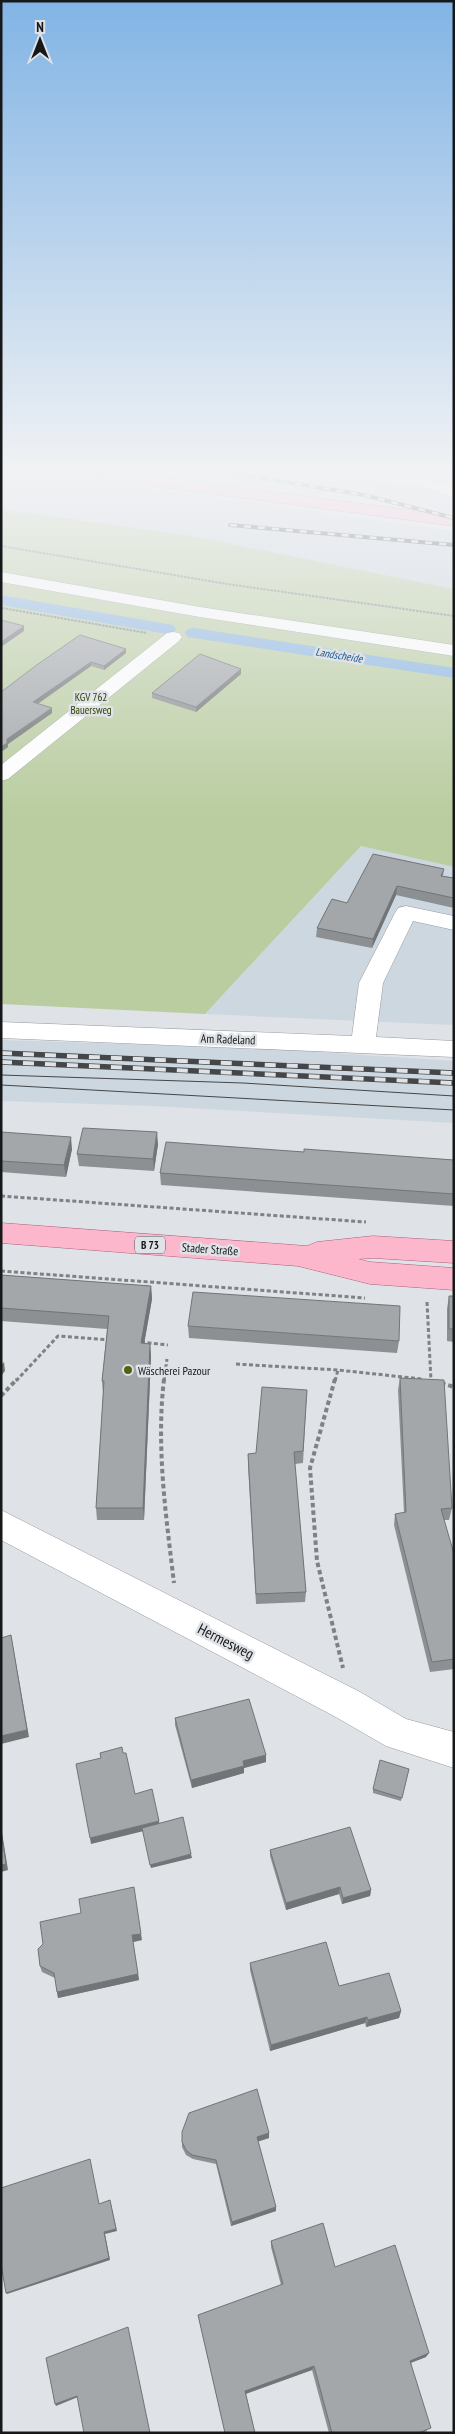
<svg xmlns="http://www.w3.org/2000/svg" width="455" height="2434" font-family="'PT Sans Narrow',sans-serif">
  <rect width="100%" height="100%" fill="#dfe2e6"/>
  <path fill="#cdd7e0" d="M1,472L146,488L454,531V589L192,536L1,509Z
    M132,472H454V513L351,488L329,486L321,497Z
    M361,846L454,867V1025L205,1014Z
    M1,1040L255,1048L454,1061V1123L154,1106L1,1101Z"/>
  <path fill="#bacda0" d="M1,509L192,536L454,589V646L204,608L1,573Z
    M1,582L197,617L454,656V670L293,646L289,650L454,676V867L361,846L205,1014L1,1004V597L127,618L1,595Z"/>
  <g fill="none" stroke-linecap="round" stroke-linejoin="round">
    <path fill="#86b3e1" fill-rule="evenodd" d="M1,595L167,624L173,625L176,629L173,633L167,634L1,605Z
      M194,628L454,668V678L188,637L185,633L188,629Z"/>
    <g stroke="#979a9e" stroke-width="1">
      <path id="minor" d="M325,472C370,472 411,471 454,487V497L414,484L352,480L328,475Z
        M1,572L200,607L454,645V656L200,617L1,582Z
        M173,632L179,633L182,637L179,641L8,779L1,781V765L167,633Z
        M406,906L454,916V930L413,921L383,983L376,1037L454,1041V1057L1,1038V1022L352,1036L359,983L395,913L398,908Z
        M1,1510L360,1692L406,1719L454,1732V1768L386,1746L334,1716L1,1540Z"/>
    </g>
    <g stroke="#aa6079" stroke-width="1">
      <path id="major" d="M77,472H121L454,516V526L85,477Z
        M1,1223L307,1246L317,1242L373,1236L454,1241V1263L373,1258L358,1259L370,1262L454,1268V1290L370,1284L298,1266L1,1243Z"/>
    </g>
    <path stroke="#7f8184" stroke-width="2" stroke-dasharray="2.5 1" stroke-linecap="butt" d="M1,546L227,584L454,616
      M2,608L147,633"/>
    <path stroke="#7f8184" stroke-width="3" stroke-dasharray="4 2.5" stroke-linecap="butt" d="M1,1196L366,1222
      M1,1271L365,1298
      M427,1302L431,1381
      M141,1342L168,1345
      M236,1364L338,1370L422,1379
      M16,1381L58,1336L110,1340
      M164,1381L167,1359
      M335,1381L338,1370"/>
    <path stroke="#7f8184" stroke-width="4" stroke-dasharray="4.5 3" stroke-linecap="butt" d="M164,1379C156,1447 166,1516 174,1583
      M335,1379L310,1468L317,1561L343,1668
      M441,1383L454,1387
      M1,1396L17,1379"/>
    <use href="#minor" fill="#fff" fill-rule="evenodd"/>
    <use href="#major" fill="#fcb7cd" fill-rule="evenodd"/>
    <path stroke="#444647" stroke-width="1" d="M1,1075L243,1083L454,1096
      M1,1085L454,1110"/>
    <g stroke="#444647" stroke-width="4">
      <path id="rail-far1" d="M226,472L364,495L454,518
        M230,525L454,545"/>
    </g>
    <g stroke="#444647" stroke-width="5.5">
      <path id="rail" d="M1,1053L454,1073
        M1,1062L454,1083"/>
    </g>
    <use href="#rail-far1" stroke="#dfe2e6" stroke-width="2.5" stroke-dasharray="7" stroke-linecap="butt"/>
    <use href="#rail" stroke="#dfe2e6" stroke-width="4" stroke-dasharray="11" stroke-linecap="butt"/>
  </g>
  <path fill="#8c9092" d="M80,635L126,649V653L104,670L91,666L38,704L52,708V713L8,744V747L1,752Z
    M241,669V674L196,712L152,698V693Z
    M444,869L443,876L454,878V908L396,895L372,948L316,937L317,928L347,903Z
    M1,1132L72,1149L66,1177L1,1172Z
    M158,1144L154,1171L79,1166L77,1154Z
    M304,1152L454,1160V1206L161,1185L160,1173Z
    M1,1275L151,1286L152,1299L144,1343L150,1344L151,1357L144,1520H97L96,1508L103,1394L102,1381L107,1329L1,1321Z
    M449,1296H454V1342L447,1341V1309Z
    M188,1326L399,1341L397,1353L189,1338Z
    M400,1378L452,1508L449,1520H444L454,1554V1669L430,1672L394,1525L395,1514L404,1513L398,1390Z
    M307,1390L303,1463L295,1464L306,1592L305,1602L256,1604L248,1465V1454L256,1453Z
    M175,1718L266,1762L244,1768V1773L192,1788L175,1725Z
    M409,1769L401,1801L373,1793V1789Z
    M270,1850L371,1890L370,1896L342,1904L339,1894L286,1910L270,1856Z
    M142,1940L133,1942L139,1980L58,1998L55,1978L42,1972L40,1966L38,1949Z
    M250,1963L339,1986L401,2011L399,2018L366,2027L365,2023L270,2051L250,1970Z
    M269,2133V2138L258,2141L276,2207V2211L231,2226L216,2164L193,2159L186,2155L182,2147V2142Z
    M271,2241L335,2267L426,2357L411,2363L427,2431L422,2433H329L312,2370L246,2394L255,2433H225L198,2315L281,2285L271,2247Z"/>
  <path fill="#727577" d="M24,626V631L1,647V642Z
    M126,649V653L104,670V666Z
    M91,662V666L34,706L33,702Z
    M241,669V674L196,712V707Z
    M52,708V713L8,744V747L1,752V747L7,739Z
    M397,886L396,895L372,948L373,939Z
    M157,1132L158,1144L154,1171L153,1159Z
    M71,1137L72,1149L66,1177L64,1165Z
    M151,1286L152,1299L142,1356L141,1343Z
    M150,1344L151,1357L144,1520L143,1508Z
    M4,1362L5,1371L1,1376V1365Z
    M11,1635L29,1737L1,1744V1736Z
    M266,1755V1762L244,1768V1773L192,1788L191,1780L243,1761Z
    M159,1821L160,1827L91,1844L90,1838Z
    M1,1826L8,1870L1,1872Z
    M191,1854L192,1858L151,1868L150,1865Z
    M340,1887L339,1894L286,1910V1903Z
    M371,1890L370,1896L342,1904L343,1898Z
    M141,1934L142,1940L133,1942L132,1935Z
    M138,1974L139,1980L58,1998L57,1992Z
    M401,2011L399,2018L366,2027L368,2020Z
    M367,2017L365,2023L270,2051L271,2045Z
    M269,2133V2138L257,2142V2137Z
    M110,2200L117,2231L105,2234L110,2260L7,2294L6,2293L104,2232Z
    M276,2207V2211L231,2226L232,2222Z
    M429,2353L426,2357L407,2364L410,2361Z
    M314,2366L312,2370L245,2394V2391Z
    M77,2396L78,2397L56,2406L55,2404Z"/>
  <path fill="#a3a7aa" stroke="#727577" d="M1,620L24,626L1,642Z
    M80,635L126,649L104,666L91,662L33,702L52,708L7,739V743L1,747V692L38,664Z
    M200,654L241,669L196,707L152,693Z
    M373,854L444,869L441,876L454,878V898L397,886L373,939L317,928L332,899L347,903Z
    M83,1128L157,1132L153,1159L77,1154Z
    M1,1132L71,1137L64,1165L1,1161Z
    M166,1142L304,1152V1149L454,1160V1194L160,1173Z
    M1,1275L151,1286L141,1343L150,1344L143,1508H96L104,1381H102L109,1316L1,1308Z
    M193,1292L400,1306L399,1341L188,1326Z
    M449,1296H454V1329H449Z
    M400,1378L444,1380L452,1508L441,1509L454,1554V1659L432,1662L395,1514L406,1512Z
    M262,1387L307,1390L303,1451L294,1452L306,1592L256,1594L248,1454L256,1453Z
    M11,1635L27,1730L1,1736V1638Z
    M249,1699L266,1755L243,1761L244,1766L191,1780L175,1718Z
    M122,1747L123,1753H126L135,1794L152,1789L159,1821L90,1838L76,1764L101,1758L100,1753Z
    M380,1760L409,1769L402,1798L373,1789Z
    M183,1817L191,1854L150,1865L142,1828Z
    M350,1827L371,1890L343,1898L340,1887L286,1903L270,1850Z
    M1,1832L6,1864L1,1865Z
    M134,1887L141,1934L132,1935L138,1974L57,1992L54,1973L40,1966L38,1949L43,1944L40,1922L81,1913L79,1899Z
    M326,1942L339,1986L389,1973L401,2011L368,2020L367,2017L271,2045L250,1963Z
    M257,2089L269,2133L257,2137L276,2207L232,2222L216,2160L192,2155L186,2150L182,2142V2132L189,2113Z
    M90,2159L99,2204L110,2200L116,2229L104,2232L109,2258L6,2293L1,2264V2188Z
    M323,2223L335,2267L395,2245L429,2353L410,2361L431,2428L418,2433H332L314,2366L245,2391L255,2433H225L198,2315L283,2284L271,2241Z
    M128,2327L150,2433H84L77,2396L55,2404L46,2358Z"/>
  <linearGradient id="sky" x2="0" y2="1"><stop stop-color="#81b4e5"/><stop offset="0.58" stop-color="#f1f2f4"/><stop offset="1" stop-color="#f1f2f4" stop-opacity="0"/></linearGradient>
  <rect width="455" height="813" fill="url(#sky)"/>
  <circle fill="#4f6513" stroke="#dfe2e6" stroke-width="2" cx="128" cy="1370" r="5"/>
  <g text-anchor="middle" dominant-baseline="central" stroke-width="5" stroke-linejoin="round" paint-order="stroke">
    <g font-size="11" font-style="italic" fill="#195992" stroke="#dfe2e6">
      <text transform="translate(339 655) rotate(9)">Landscheide</text>
    </g>
    <g font-size="11" fill="#2d4100" stroke="#dfe2e6">
      <text x="91" y="697">KGV 762<tspan x="91" dy="13">Bauersweg</tspan></text>
    </g>
    <rect fill="#dfe2e6" stroke="#525556" stroke-width="1" x="135" y="1236.5" width="30" height="17" rx="4"/>
    <g font-size="11" font-weight="bold" fill="#161819">
      <text x="150" y="1245">B 73</text>
    </g>
    <g font-size="12" fill="#161819" stroke="#dfe2e6">
      <text transform="translate(228 1039) rotate(2)">Am Radeland</text>
      <text transform="translate(210 1249) rotate(4)">Stader Straße</text>
    </g>
    <g font-size="12" fill="#161819" stroke="#dfe2e6" text-anchor="start">
      <text x="138" y="1370">Wäscherei Pazour</text>
    </g>
    <g font-size="15" fill="#161819" stroke="#dfe2e6">
      <text transform="translate(226 1641) rotate(27)">Hermesweg</text>
    </g>
  </g>
  <rect width="455" height="2434" fill="none" stroke="#161819" stroke-width="5"/>
  <g transform="translate(40 40)" stroke="#dfe2e6" stroke-width="4" paint-order="stroke">
  <path d="M0-4L9 19L0 12L-9 19Z" fill="#161819"/>
  <text y="-8" font-size="14" font-weight="bold" text-anchor="middle" fill="#161819">N</text>
  </g>
</svg>
